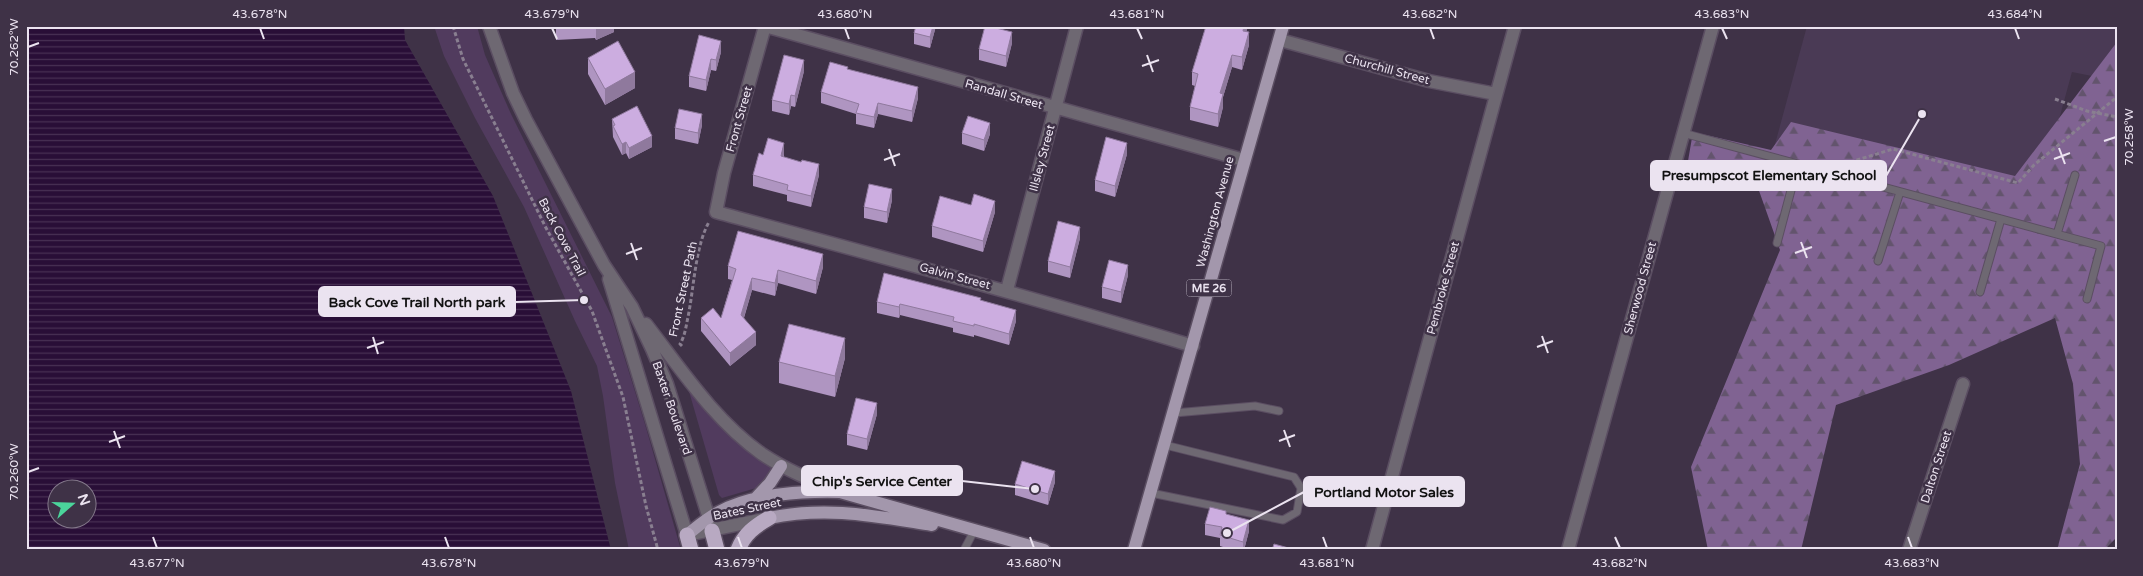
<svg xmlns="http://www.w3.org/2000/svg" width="2143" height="576" font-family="'Varela Round',sans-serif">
  <defs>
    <pattern id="forest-firs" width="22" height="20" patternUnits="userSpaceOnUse" patternTransform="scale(1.25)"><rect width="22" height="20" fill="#806392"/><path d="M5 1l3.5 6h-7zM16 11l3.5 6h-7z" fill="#63546d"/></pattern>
    <pattern id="water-rules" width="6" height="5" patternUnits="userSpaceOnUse" patternTransform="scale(1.25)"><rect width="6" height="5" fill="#290e37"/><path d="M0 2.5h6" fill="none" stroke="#483154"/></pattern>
  </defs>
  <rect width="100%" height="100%" fill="#3f3247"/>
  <path fill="#4a3a55" d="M1807,26H2117V81L2072,72L2032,218L1774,148Z"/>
  <path fill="#513b5e" d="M434,26H477L485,55L511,114L612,317L645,424L681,550H629L615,483L603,396L597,366L575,321L524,207L475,118L444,56Z
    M686,381L776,466L763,486L722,498L719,495Z"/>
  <path fill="url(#forest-firs)" d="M2117,42V537L2104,550H2057L2080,464L2073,384L2055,318L1949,365L1836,405L1801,550H1708L1691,467L1780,250L1757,185L1688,161L1693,132L1771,150L1791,122L2015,176Z"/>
  <path fill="url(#water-rules)" fill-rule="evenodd" d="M26,26H404L405,40L493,196L571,391L611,550H26ZM58,488H88V518H58Z"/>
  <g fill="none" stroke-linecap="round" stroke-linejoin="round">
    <g stroke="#5b4e62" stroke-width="9">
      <path id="service" d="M1683,133L2101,246L2087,299
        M2057,234L2075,175
        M1777,243L1798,164
        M1878,261L1900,192
        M1980,292L2001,219
        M1174,413L1255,406L1279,411
        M1151,493L1283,520L1297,512L1301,488L1294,477L1165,445
        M964,550L974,531"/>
    </g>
    <g stroke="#5b4e62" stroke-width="15">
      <path id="minor" d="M765,26L724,173L716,212C875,255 1035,298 1193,346
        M765,26L1244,160
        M1280,40L1429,81L1496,94
        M1007,290L1077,26
        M1372,550L1515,26
        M1568,550L1713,26
        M1909,550L1963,384"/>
    </g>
    <g stroke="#5b4e62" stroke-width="15">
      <path id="tertiary" d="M489,26L513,93L526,120L604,265L632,307L652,349L667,384L712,528
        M609,279L687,535L765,519
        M646,324C681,369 714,420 762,454C786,470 813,481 840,492"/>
    </g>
    <g stroke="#5b4e62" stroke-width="15">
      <path id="primary" d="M754,500L770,483L781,466
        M769,518C827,506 874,516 932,525
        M687,535C697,527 707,518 719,512C752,494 803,491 840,492L1044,550
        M1134,550L1283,26"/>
    </g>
    <g stroke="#5b4e62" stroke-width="18">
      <path id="motorway" d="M712,531L717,550
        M687,535L691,550
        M738,550C744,534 755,526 769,518"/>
    </g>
    <path stroke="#897f90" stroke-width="3" stroke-dasharray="4 2.5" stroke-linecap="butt" d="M453,26L463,59L545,226L592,311L623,397L646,506L658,550
      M2055,99L2087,111L2117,117
      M1844,164L1893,149L2018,183L2034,165L2117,97
      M682,346L680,344C685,336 686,326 688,317C694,288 695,247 709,222"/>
    <use href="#service" stroke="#6e6872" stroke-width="7"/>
    <use href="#minor" stroke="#6e6872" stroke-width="12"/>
    <use href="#tertiary" stroke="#6e6872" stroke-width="12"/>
    <use href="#primary" stroke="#a397ac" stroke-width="12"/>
    <use href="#motorway" stroke="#b8a9c2" stroke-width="15"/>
  </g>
  <path fill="#af95c1" d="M556,26H614V32L596,40L595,38L556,40Z
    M916,26H936L930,48L914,44V33Z
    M1206,26H1248L1246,32L1249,45L1242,70L1232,67L1223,97V107L1218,127L1190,120V107L1195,86L1192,85V72Z
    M1012,43L1006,67L979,60V49Z
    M721,52L716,71L711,70L706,91L689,87V76Z
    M588,58L635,88L605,105L588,74Z
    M848,69L918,98L912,122L878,114L874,128L856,124V114L821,103V92Z
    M804,71L795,107L791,106L789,115L772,111V100Z
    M612,119L652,147L629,159L626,153L622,155L613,137Z
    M702,125L698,144L675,139V128Z
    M962,133L990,134L984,151L962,144Z
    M784,154V157L819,175L811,207L787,201V195L753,186V175L763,155Z
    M1127,154L1115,197L1095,191V180Z
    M892,200L887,223L864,218V207Z
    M995,212L983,252L932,237V226Z
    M1080,238L1070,278L1048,272V261Z
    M728,266L823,267L816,294L778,283L775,296L752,290L744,318L756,345L730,366L701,331V318H721L732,280L728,279Z
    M1128,275L1121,303L1102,298V287Z
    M981,300L1016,321L1009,345L974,335V337L953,332V328L900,315L899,318L877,313V302Z
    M845,358L835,397L779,383V362Z
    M877,414L867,450L847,445V434Z
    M1055,482L1048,505L1015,495V484Z
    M1226,514L1249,531L1244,550H1232L1220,546V538L1205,535V524Z"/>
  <path fill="#8f799d" d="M596,26H614V32L596,40Z
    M933,26H936L930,48V37Z
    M1244,26H1248L1243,44V31Z
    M1012,32V43L1006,67V56Z
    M1249,32V45L1242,70V57Z
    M721,41V52L716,71V60Z
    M1232,55V67L1223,97V107L1218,127V114L1220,93Z
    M711,59V70L706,91V80Z
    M804,60V71L795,107V96Z
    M635,72V88L605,105V89Z
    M918,87V98L912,122V111Z
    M791,95V106L789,115V104Z
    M878,103V114L874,128V117Z
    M702,114V125L698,144V133Z
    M990,123V134L984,151V140Z
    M652,136V147L629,159V148Z
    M626,142V153L622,155V144Z
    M784,143V154L781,167V156Z
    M1127,143V154L1115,197V186Z
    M819,164V175L811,207V196Z
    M892,189V200L887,223V212Z
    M995,201V212L983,252V241Z
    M1080,227V238L1070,278V267Z
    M823,254V267L816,294V281Z
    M1128,265V275L1121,303V292Z
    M778,270V283L775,296V283Z
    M752,278V290L741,327V315Z
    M900,304V315L899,318V307Z
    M1016,310V321L1009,345V334Z
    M756,332V345L730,366V353Z
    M845,338V358L835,397V376Z
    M877,403V414L867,450V439Z
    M1055,471V482L1048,505V494Z
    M1249,520V531L1244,550H1243V542Z"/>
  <path fill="#ccade0" stroke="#8f799d" d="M916,26H933L930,37L914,33Z
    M985,26H988L1012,32L1006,56L979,49Z
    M1206,26H1244L1243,31L1249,32L1242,57L1232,55L1220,93L1223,94L1218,114L1190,107L1198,74L1192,72Z
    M699,35L721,41L716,60L711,59L706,80L689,76Z
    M618,41L635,72L605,89L588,58Z
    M784,55L804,60L795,96L791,95L789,104L772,100Z
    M830,62L848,67L847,69L918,87L912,111L878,103L874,117L856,113L859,104L821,92Z
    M637,106L652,136L629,148L626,142L622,144L613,126L615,125L612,119Z
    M679,109L702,114L698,133L675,128Z
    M968,116L990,123L984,140L962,133Z
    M1106,137L1127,143L1115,186L1095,180Z
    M768,138L784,143L781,156L801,162L802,160L819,164L811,196L787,190L788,185L753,175L759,153L763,155Z
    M869,184L892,189L887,212L864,207Z
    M974,194L995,201L983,241L932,226L940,196L971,205Z
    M1058,221L1080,227L1070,267L1048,261Z
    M738,231L823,254L816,281L778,270L775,283L752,278L741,315L756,332L730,353L701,318L713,308L721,318L736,269L728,266Z
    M1109,260L1128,265L1121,292L1102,287Z
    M884,273L981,298L980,300L1016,310L1009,334L974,324V326L953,321L954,317L900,304L899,307L877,302Z
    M789,324L845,338L835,376L779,362Z
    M856,398L877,403L867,439L847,434Z
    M1022,461L1055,471L1048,494L1015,484Z
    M1210,507L1226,511V514L1249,520L1243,542L1220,535L1222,527L1205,524Z
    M1274,544L1296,550H1272Z"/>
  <path fill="none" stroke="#ebe3f0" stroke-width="2" d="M260,28L264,39M552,28L557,39M845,28L849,39M1137,28L1142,39M1430,28L1434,39M1722,28L1727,39M2015,28L2019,39M28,47L39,43M1147,55L1153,72M1142,66L1159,60M2104,141L2116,137M2059,148L2065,164M889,149L895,166M2054,159L2070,153M884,160L900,154M1801,242L1807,258M631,243L637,260M1795,253L1812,247M626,254L642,248M1542,336L1548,353M373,337L378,354M1537,347L1553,341M367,348L384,342M1284,430L1290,447M114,431L120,448M1279,441L1295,435M109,442L125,436M28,472L39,468M153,537L157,548M445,537L449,548M738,537L742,548M1030,537L1034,548M1323,537L1327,548M1615,537L1620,548M1908,537L1912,548"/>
  <g text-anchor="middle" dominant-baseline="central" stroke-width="5" stroke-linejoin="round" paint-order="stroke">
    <rect fill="#3f3247" stroke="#b7aebd" stroke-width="1" x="1186.5" y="279.5" width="45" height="17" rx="4"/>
    <g font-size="11" font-weight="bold" fill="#ebe3f0">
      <text x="1209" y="288">ME 26</text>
    </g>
    <g font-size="12" fill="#ebe3f0" stroke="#3f3247">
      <text transform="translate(1387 69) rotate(15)">Churchill Street</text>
      <text transform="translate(1004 94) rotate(16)">Randall Street</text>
      <text transform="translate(739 119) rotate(-74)">Front Street</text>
      <text transform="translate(1042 158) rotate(-75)">Illsley Street</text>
      <text transform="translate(1215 212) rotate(-75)">Washington Avenue</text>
      <text transform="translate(562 237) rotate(62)">Back Cove Trail</text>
      <text transform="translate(955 276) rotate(15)">Galvin Street</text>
      <text transform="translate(1443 288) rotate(-75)">Pembroke Street</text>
      <text transform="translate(1640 288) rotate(-75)">Sherwood Street</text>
      <text transform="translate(683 289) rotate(-78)">Front Street Path</text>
      <text transform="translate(672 408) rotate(71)">Baxter Boulevard</text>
      <text transform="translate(1936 467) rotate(-72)">Dalton Street</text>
      <text transform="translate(747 509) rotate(-12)">Bates Street</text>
    </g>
  </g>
  <path fill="none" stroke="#ebe3f0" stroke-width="2" d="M1922 114L1886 176M584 300L515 302M1035 489L962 481M1227 533L1304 492"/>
  <g fill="#ebe3f0" stroke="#3f3247" stroke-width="2">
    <circle cx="1922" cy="114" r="5"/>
    <circle cx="584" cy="300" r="5"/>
    <circle cx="1035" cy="489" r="5"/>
    <circle cx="1227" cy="533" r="5"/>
  </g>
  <g fill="#ebe3f0" stroke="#ebe3f0" stroke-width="2">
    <rect x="1651" y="161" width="235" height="29" rx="5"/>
    <rect x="319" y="287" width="196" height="29" rx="5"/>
    <rect x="802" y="466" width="160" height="29" rx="5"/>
    <rect x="1304" y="477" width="160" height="29" rx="5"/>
  </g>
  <g font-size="14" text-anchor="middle" font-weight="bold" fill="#111">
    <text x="1769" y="180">Presumpscot Elementary School</text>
    <text x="417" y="307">Back Cove Trail North park</text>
    <text x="882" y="486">Chip's Service Center</text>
    <text x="1384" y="497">Portland Motor Sales</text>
  </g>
  <rect width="2143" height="576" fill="none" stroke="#3f3247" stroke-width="55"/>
  <g transform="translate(72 504) rotate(70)"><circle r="24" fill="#3f3247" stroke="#84798b"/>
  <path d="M0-4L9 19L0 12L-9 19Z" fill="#4bd49b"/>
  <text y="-8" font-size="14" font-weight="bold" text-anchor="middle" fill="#ebe3f0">N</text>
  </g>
  <rect x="28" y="28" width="2088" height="520" fill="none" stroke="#ebe3f0" stroke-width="2"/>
  <g font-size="12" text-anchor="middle" fill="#ebe3f0">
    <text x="260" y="18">43.678°N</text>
    <text x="552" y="18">43.679°N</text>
    <text x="845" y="18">43.680°N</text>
    <text x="1137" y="18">43.681°N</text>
    <text x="1430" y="18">43.682°N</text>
    <text x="1722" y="18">43.683°N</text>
    <text x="2015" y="18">43.684°N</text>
    <text transform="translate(14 47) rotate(-90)" y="4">70.262°W</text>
    <text transform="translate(2129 137) rotate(-90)" y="4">70.258°W</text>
    <text transform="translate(14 472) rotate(-90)" y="4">70.260°W</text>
    <text x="157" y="567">43.677°N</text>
    <text x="449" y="567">43.678°N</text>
    <text x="742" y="567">43.679°N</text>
    <text x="1034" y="567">43.680°N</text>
    <text x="1327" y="567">43.681°N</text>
    <text x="1620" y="567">43.682°N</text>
    <text x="1912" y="567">43.683°N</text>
  </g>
</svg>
